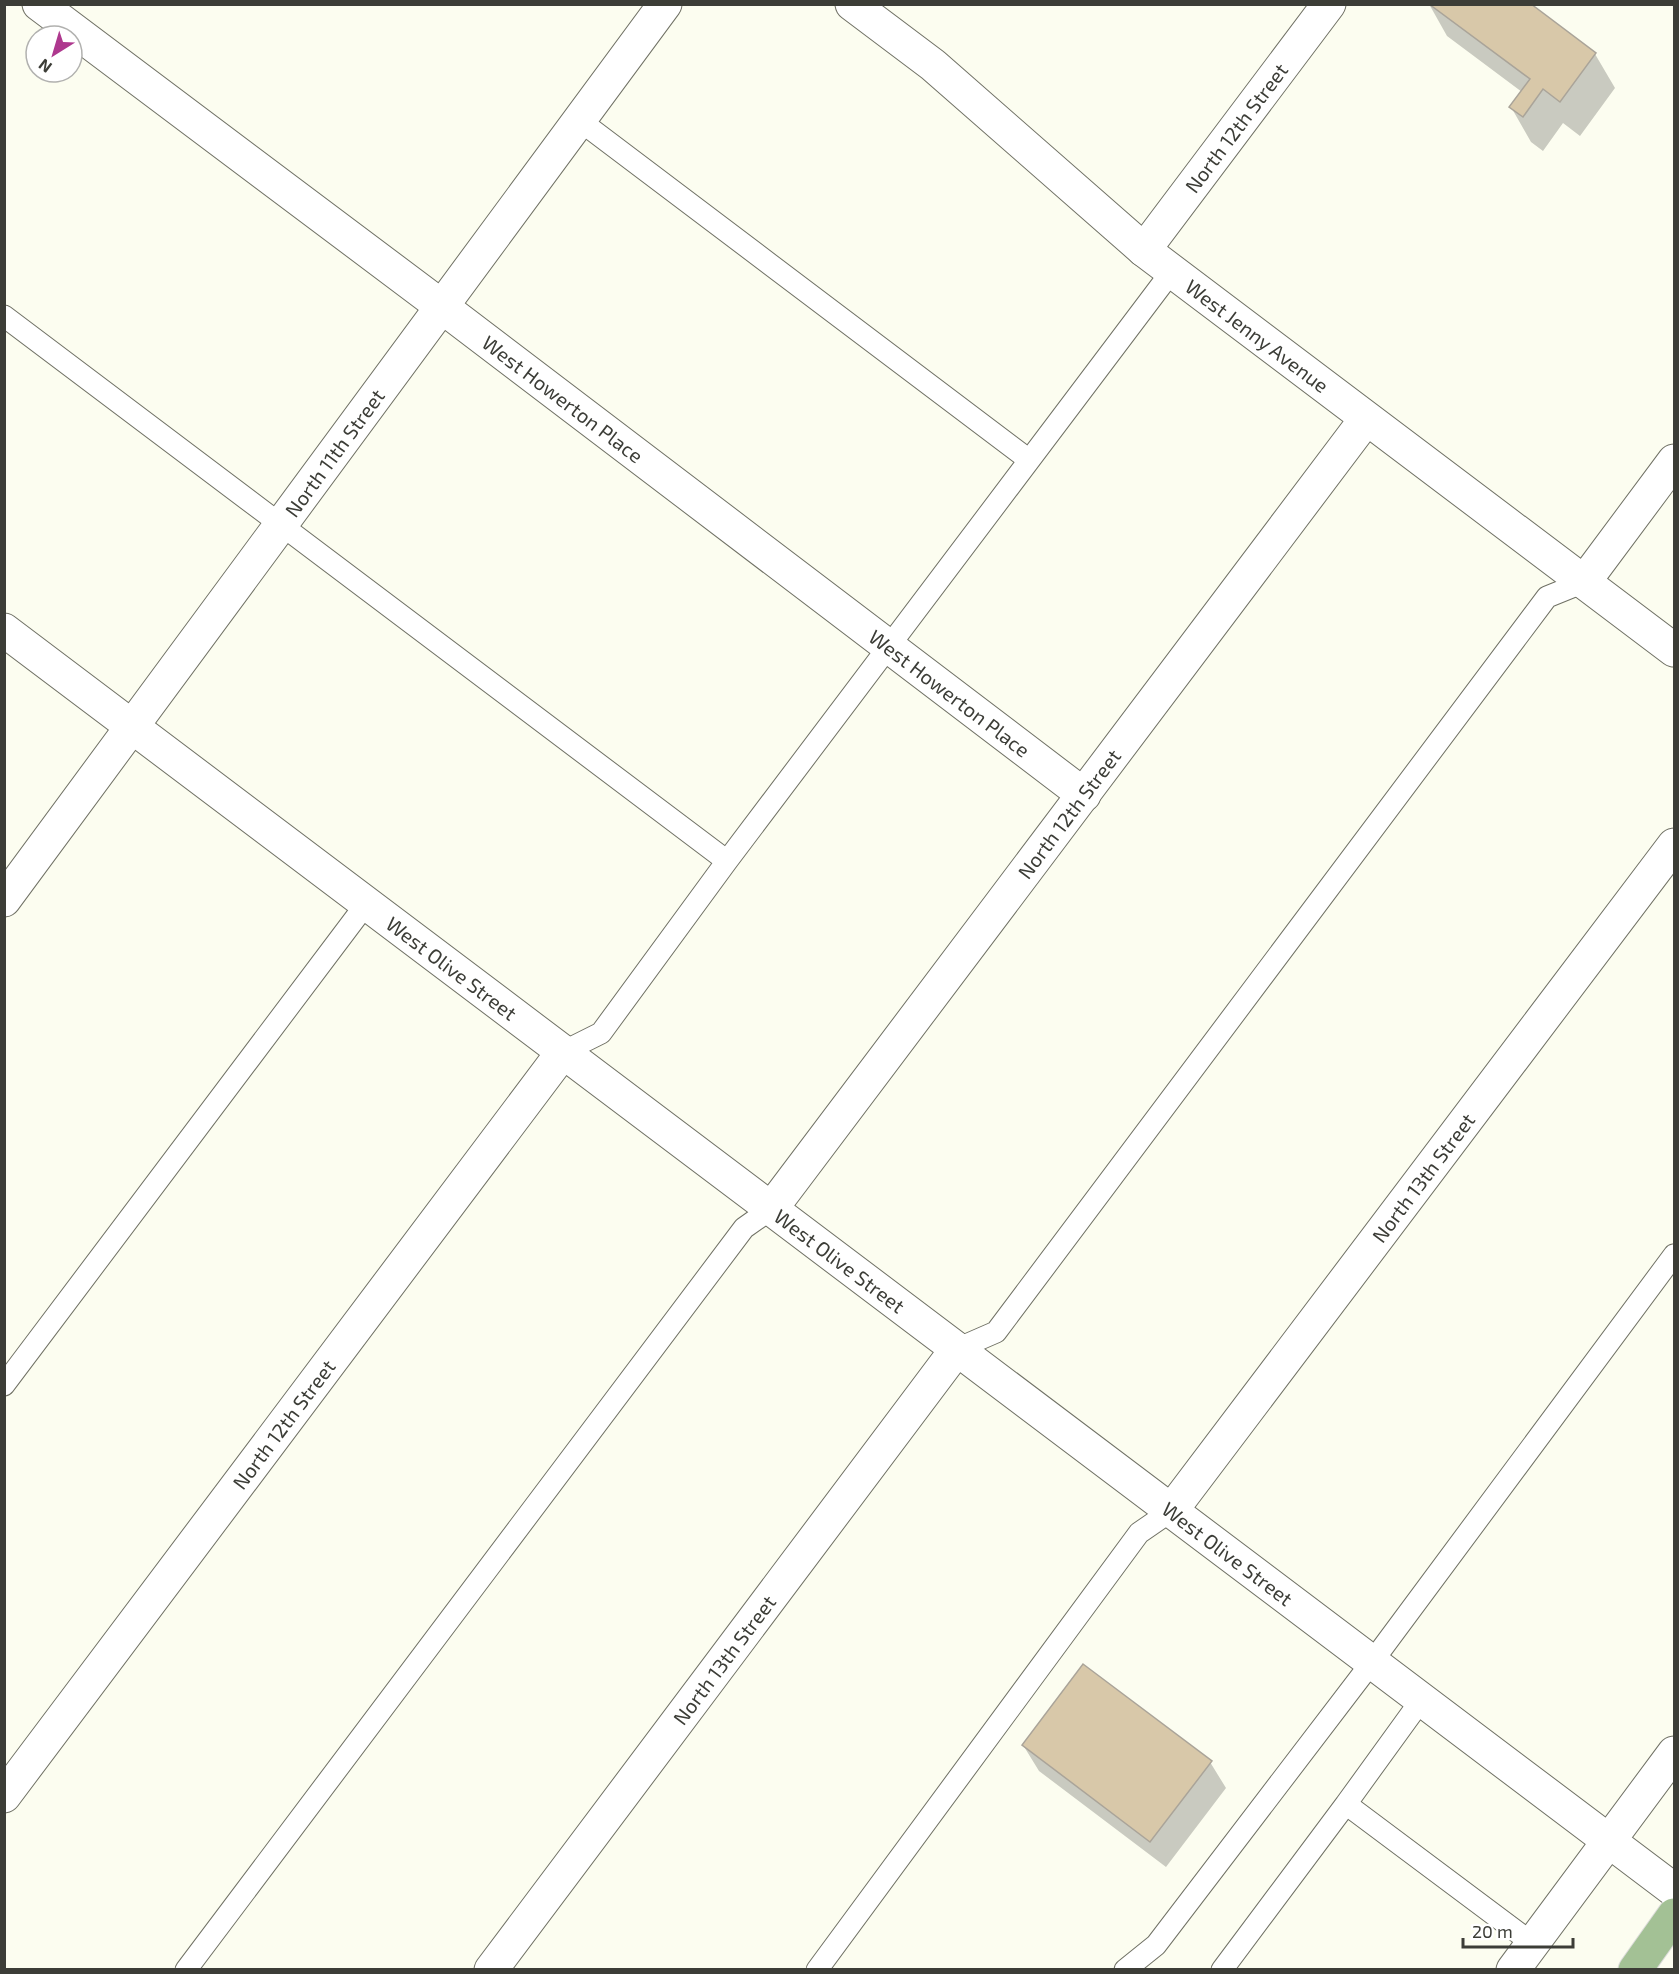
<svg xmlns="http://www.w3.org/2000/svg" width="1679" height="1974" font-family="'Exo 2',sans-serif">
  <rect width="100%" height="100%" fill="#fcfdf0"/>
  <path fill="#0003" d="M1429,4H1528L1595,54L1615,88L1580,136L1563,123L1543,151L1531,142L1511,107L1522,92L1447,36Z
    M1023,1745L1210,1762L1226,1788L1166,1867L1039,1771Z"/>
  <path fill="#d8c8a9" stroke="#aaa499" stroke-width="1.5" d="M1429,4H1531L1596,53L1560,102L1543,89L1523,117L1509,107L1530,79Z
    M1083,1664L1212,1761L1150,1842L1022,1745Z"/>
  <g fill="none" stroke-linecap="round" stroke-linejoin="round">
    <g stroke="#707165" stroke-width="23">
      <path id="service" d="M579,120L1029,460
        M4,316L727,861
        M563,1052L601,1033L727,861L1172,271
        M957,1349L996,1332L1547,597L1584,582
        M4,1385L366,904
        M1422,1699L1346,1804L1532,1943
        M186,1970L744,1228L771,1209
        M817,1970L1139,1533L1171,1511
        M1125,1970L1156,1945L1372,1662L1674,1255
        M1222,1970L1346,1804"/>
    </g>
    <g stroke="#707165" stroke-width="35">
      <g id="minor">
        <path id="s1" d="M39,4L441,306L1084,795"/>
        <path id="s2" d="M852,4L933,65L1144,250L1674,650"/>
        <path id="s3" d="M1144,250L1329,4"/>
        <path d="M1584,582L1674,461"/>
        <path id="s4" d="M4,630L1674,1890"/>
        <path id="s5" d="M4,900C226,603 443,302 665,4"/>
        <path id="s6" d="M771,1209L1366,419"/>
        <path id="s7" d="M1171,1511L1674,845"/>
        <path id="s8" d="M4,1796L563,1052"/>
        <path id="s9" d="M491,1970L957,1349"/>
        <path d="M1513,1970L1674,1753"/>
      </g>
    </g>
    <g stroke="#dcdcdb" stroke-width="35">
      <path id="primary" d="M1635,1970L1674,1915"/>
    </g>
    <use href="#service" stroke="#fff" stroke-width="21"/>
    <use href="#minor" stroke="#fff" stroke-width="33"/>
    <use href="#primary" stroke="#a3c195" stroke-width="33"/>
  </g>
  <g text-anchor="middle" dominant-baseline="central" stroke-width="4.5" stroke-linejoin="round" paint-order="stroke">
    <g font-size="20" fill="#3c3d37" stroke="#fff">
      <text stroke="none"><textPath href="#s3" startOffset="153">North 12th Street</textPath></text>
      <text stroke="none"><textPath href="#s2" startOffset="524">West Jenny Avenue</textPath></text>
      <text stroke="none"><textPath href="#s1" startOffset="656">West Howerton Place</textPath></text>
      <text stroke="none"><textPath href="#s5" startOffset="556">North 11th Street</textPath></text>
      <text stroke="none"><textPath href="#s1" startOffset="1142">West Howerton Place</textPath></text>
      <text stroke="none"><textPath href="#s6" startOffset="495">North 12th Street</textPath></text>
      <text stroke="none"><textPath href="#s4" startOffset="561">West Olive Street</textPath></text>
      <text stroke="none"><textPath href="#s7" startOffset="418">North 13th Street</textPath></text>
      <text stroke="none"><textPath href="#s4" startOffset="1047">West Olive Street</textPath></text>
      <text stroke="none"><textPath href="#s8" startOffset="465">North 12th Street</textPath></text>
      <text stroke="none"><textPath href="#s4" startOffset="1533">West Olive Street</textPath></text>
      <text stroke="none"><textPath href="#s9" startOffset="388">North 13th Street</textPath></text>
    </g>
  </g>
  <rect width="1679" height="1974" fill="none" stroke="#3c3d37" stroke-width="12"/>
  <g transform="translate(54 54) rotate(217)"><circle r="28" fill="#ffffff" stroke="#b1b1af" stroke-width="1.5"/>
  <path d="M0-4.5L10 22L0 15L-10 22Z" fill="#ae388e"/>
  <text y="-9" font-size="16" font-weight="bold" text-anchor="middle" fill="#3c3d37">N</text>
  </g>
  <path d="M1463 1938v9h110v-9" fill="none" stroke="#3c3d37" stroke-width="3"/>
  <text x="1472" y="1938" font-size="18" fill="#3c3d37" stroke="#ffffff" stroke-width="4.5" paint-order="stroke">20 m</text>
</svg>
